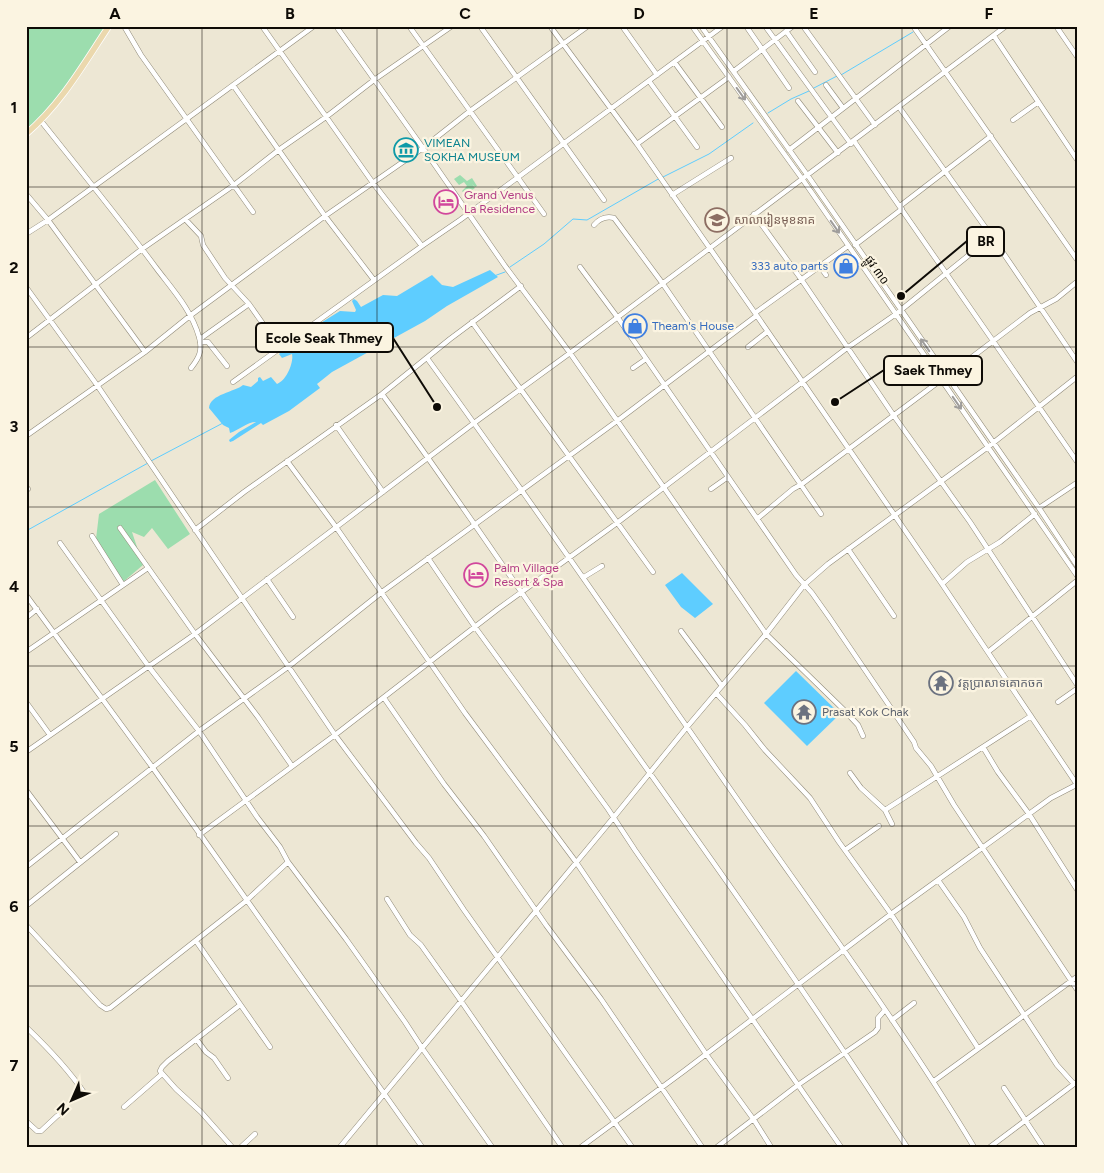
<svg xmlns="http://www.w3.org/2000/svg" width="1104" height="1173" font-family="Figtree,'Noto Sans Khmer',sans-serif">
  <rect width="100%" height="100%" fill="#ede7d4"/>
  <path fill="#9cddae" d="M26,26H108L68,89L26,134Z
    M460,175L467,181L472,178L477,186L475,187L472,184L475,188L472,190L480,200L476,199L472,194L467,197L462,191L467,186L464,182L459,185L454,179Z
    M155,480L190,534L168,549L152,528L144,537L132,532L143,565L123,582L96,539L99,514Z"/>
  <path fill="#5ecdff" d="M490,270L498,277L447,306L425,321L332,372L317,384L320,388L289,411L263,425L261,423L233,441L230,442L229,440L239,432L256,422C247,422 239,430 230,433L229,428L223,425L209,408C210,394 235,392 243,385L251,387L258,381V378L260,377L263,381L271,377L277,384C286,381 294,363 292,354L282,358L279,354L288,346L308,337L319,324L340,311L355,312L356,310L352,301L354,299L357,301L361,307L383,295L397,296L432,275L442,285L453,287Z
    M682,573L713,604L695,618L681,607L665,585Z
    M796,671L840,714L807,746L764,703Z"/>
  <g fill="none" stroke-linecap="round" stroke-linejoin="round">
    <path stroke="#5ecdff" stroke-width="1" d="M919,28L922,26
      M841,75L913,32
      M812,89L837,76
      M768,113L791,99L809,91
      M663,177L709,154L753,123
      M510,267L544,244L573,219L587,220L660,178
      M494,276L505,272
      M151,461L223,423
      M26,531L148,463"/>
    <g stroke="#908a79" stroke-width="5.5">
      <path id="minor" d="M124,26L141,55L253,212
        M262,26L373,183L422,246
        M336,26L423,148L505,266L570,353L766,634L844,710L858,725L863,736
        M409,26L544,214
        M480,26L604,200
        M550,26L637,144L755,313L942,584L1078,786
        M622,26L657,75
        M692,26L803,180L1078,577
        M701,26L808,176L1039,508L1078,567
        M746,26L789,88
        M765,26L851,144
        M803,26L875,125
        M913,26L1078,261
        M1056,26L1078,58
        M786,31L815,72
        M994,36L1078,161
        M675,63L722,127
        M734,71L793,26
        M649,81L697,147
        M233,85L325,216L374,280
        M826,85L843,108
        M798,101L838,153
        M899,107L993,238L1078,363
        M1013,120L1037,103
        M41,121C80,170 120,219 157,269C173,290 192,311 199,337C203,350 199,358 191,368
        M854,141L1078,463
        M637,144L729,77
        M789,150L950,26
        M26,194L48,220L145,352
        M672,195L731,158
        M900,206L991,136
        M754,214L801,279L894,416L970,522L1078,686
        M186,220L201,236L203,245L225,278L249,304L280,348
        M594,225C600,218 606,216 614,218L617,222L663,284L821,514
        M26,234L48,220L314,26
        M855,245L902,209
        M819,265L826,275
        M580,267L618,318L796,575L812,593L829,617L914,742L916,748L931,766L954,805L1078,991
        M26,287L97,385L335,735L416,843L429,858L464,910L632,1147
        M755,313L848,246
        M472,322L653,572
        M26,338L142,249L234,185L280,149L326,117L374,80L452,26
        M200,339L249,304
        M200,342H208L227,366
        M748,347L767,332
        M427,358C532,502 633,650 735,796C816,912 901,1026 974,1147
        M633,368L646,359
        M947,376L1030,313L1056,299L1078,281
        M233,382L422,246L460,220L723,26
        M382,394C452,489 517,588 586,684C696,837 805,990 907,1147
        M336,425L383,492
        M26,436L145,352L191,315L325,216L423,148L470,111L588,26
        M287,461L336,527L465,713L576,862L706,1054L754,1120L771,1147
        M26,487L28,489
        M711,489L728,477
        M1039,508L1078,482
        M757,519L793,489L802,484L941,380
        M120,528L195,634L258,717L292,766
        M195,530L244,492L382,394L450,339L521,286
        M92,536L123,585
        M60,543L149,667L199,731L257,817L280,847L288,862L346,939L405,1022L422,1048L492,1147
        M848,549L894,616
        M428,558L475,627L608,809L635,850L841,1147
        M584,577L602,566
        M267,579L293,617
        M942,584L967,562L1000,542L1035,514
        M26,595L153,768L422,1147
        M26,618L37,609
        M681,631L722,686
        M26,652L148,568
        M988,652L1078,580
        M716,693L745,725L765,750L810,798L839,842L891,914L978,1048
        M384,698L444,784L484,836L546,925L601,999L702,1147
        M26,702L50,735
        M1058,702L1078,688
        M983,747L998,772L1029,814L1078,891
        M26,752L195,634L474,423L570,353L1006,26
        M850,773L861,788L885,810L892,824
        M26,790L80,862
        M885,810L1031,716
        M199,835L335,735L498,609L617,523L847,348L896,314L969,255L993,238
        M845,850L879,826
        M26,867L199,731L288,667L382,592L617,421L756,316
        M938,880L964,917L980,948L1057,1065L1074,1084
        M387,899L410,935L421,945L461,1001L562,1147
        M26,906L116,834
        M26,925L100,1005L106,1009L110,1008L246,901L288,862
        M196,941L270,1047
        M892,1020L914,1003
        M26,1027C47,1047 69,1070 85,1094
        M197,1040L206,1052L214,1058L228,1078
        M934,1081L1078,976
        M1004,1088L1043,1147
        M124,1107L162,1074
        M26,1121L37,1131H41L57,1116L65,1111
        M232,1147L201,1112L176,1089L160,1071L162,1067L168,1061L240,1005
        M241,1147L255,1134
        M340,1147L614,817L687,727L766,634L804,585L828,564L988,447L1078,376
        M581,1147L684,1071L891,914L1051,798L1078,784
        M717,1147L798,1085L875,1032L878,1028V1018L885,1010
        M990,1147L1078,1081"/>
    </g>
    <g stroke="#fff" stroke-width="7">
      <path id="major" d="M26,134C62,103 83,65 109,26"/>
    </g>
    <use href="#minor" stroke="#fff" stroke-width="4.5"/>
    <use href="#major" stroke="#ebd8ad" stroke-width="5.5"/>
  </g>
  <defs><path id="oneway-shaft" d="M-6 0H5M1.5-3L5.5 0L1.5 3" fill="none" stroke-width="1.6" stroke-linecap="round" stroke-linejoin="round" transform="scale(1.25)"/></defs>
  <g stroke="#9f9d9b">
    <use href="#oneway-shaft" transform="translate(741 94) rotate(54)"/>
    <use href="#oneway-shaft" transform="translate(835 227) rotate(55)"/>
    <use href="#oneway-shaft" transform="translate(925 345) rotate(-125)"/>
    <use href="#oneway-shaft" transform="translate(957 403) rotate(55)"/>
  </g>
  <path fill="none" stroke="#0e0b06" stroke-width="1" stroke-opacity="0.55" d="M202,26V1147M377,26V1147M552,26V1147M727,26V1147M902,26V1147M26,187H1078M26,347H1078M26,507H1078M26,666H1078M26,826H1078M26,986H1078"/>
  <defs>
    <g id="museum-ring" transform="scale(1.25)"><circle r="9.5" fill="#fbf4e1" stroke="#0f9aa8" stroke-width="1.5"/><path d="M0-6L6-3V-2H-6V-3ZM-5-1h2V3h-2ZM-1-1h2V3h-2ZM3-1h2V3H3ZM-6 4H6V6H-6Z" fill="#0f9aa8"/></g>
    <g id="hotel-ring" transform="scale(1.25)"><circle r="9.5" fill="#fbf4e1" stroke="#d1479c" stroke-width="1.5"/><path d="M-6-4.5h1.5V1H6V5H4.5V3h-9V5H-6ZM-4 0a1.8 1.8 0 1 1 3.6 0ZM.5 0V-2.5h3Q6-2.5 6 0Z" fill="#d1479c"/></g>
    <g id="school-ring" transform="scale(1.25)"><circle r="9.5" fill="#fbf4e1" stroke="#8d6e63" stroke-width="1.5"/><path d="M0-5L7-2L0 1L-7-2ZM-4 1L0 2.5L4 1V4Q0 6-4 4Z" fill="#8d6e63"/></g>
    <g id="shop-ring" transform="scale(1.25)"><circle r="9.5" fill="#fbf4e1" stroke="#3f7fe0" stroke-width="1.5"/><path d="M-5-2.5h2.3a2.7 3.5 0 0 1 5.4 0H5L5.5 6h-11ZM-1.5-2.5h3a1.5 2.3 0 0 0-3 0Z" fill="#3f7fe0"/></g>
    <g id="temple-ring" transform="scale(1.25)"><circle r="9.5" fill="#fbf4e1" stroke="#6b7280" stroke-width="1.5"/><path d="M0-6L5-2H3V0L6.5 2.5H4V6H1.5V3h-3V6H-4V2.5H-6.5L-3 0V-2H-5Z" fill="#6b7280"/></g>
  </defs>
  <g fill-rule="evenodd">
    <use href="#museum-ring" x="406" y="150"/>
    <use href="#hotel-ring" x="446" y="202"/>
    <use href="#school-ring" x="717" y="220"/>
    <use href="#shop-ring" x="846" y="266"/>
    <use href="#shop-ring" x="635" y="326"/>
    <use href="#hotel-ring" x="476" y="575"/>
    <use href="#temple-ring" x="941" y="683"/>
    <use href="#temple-ring" x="804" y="712"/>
  </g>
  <g text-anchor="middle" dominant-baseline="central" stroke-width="4.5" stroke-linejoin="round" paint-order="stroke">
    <g font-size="12" fill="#0d838f" stroke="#fbf4e1" text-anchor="start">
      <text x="424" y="143">VIMEAN<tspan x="424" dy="14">SOKHA MUSEUM</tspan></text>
    </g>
    <g font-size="12" fill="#b23c85" stroke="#fbf4e1" text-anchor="start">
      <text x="464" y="195">Grand Venus<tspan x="464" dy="14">La Residence</tspan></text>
      <text x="494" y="568">Palm Village<tspan x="494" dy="14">Resort &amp; Spa</tspan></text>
    </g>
    <g font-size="12" fill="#785e54" stroke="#fbf4e1" text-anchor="start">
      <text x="734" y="220">សាលារៀនមុខនាគ</text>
    </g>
    <g font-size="12" fill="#366cbe" stroke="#fbf4e1" text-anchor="end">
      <text x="828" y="266">333 auto parts</text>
      <text x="652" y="326" text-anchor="start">Theam's House</text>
    </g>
    <g font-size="12" fill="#0e0b06" stroke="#fbf4e1">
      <text transform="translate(877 270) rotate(55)">ផ្លូវ ៣០</text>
    </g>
    <g font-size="12" fill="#5b616d" stroke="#fbf4e1" text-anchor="start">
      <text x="958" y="683">វត្តប្រាសាទគោកចក</text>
      <text x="822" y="712">Prasat Kok Chak</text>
    </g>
  </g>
  <path fill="none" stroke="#0e0b06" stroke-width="2" d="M901 296L967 241M437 407L393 338M835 402L884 370"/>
  <g fill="#0e0b06" stroke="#fbf4e1" stroke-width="2">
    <circle cx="901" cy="296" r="5"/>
    <circle cx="437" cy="407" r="5"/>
    <circle cx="835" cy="402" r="5"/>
  </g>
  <g fill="#fbf4e1" stroke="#0e0b06" stroke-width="2">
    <rect x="967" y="227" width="37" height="29" rx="5"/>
    <rect x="256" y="323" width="137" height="29" rx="5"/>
    <rect x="884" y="356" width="98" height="29" rx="5"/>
  </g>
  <g font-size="14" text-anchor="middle" font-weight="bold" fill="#0e0b06">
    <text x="986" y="246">BR</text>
    <text x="324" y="343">Ecole Seak Thmey</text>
    <text x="933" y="375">Saek Thmey</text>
  </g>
  <rect width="1104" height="1173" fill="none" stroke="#fbf4e1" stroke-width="55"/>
  <g transform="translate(72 1100) rotate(225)" stroke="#fbf4e1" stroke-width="4" paint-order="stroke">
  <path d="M0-4L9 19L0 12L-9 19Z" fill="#0e0b06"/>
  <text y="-8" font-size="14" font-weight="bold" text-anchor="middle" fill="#0e0b06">N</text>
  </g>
  <rect x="28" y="28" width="1048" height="1118" fill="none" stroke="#0e0b06" stroke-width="2"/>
  <g font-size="16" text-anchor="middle" font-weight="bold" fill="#0e0b06">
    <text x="115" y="19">A</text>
    <text x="290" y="19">B</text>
    <text x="465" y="19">C</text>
    <text x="639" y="19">D</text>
    <text x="814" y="19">E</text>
    <text x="989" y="19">F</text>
    <text x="14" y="113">1</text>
    <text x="14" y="273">2</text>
    <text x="14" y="432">3</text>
    <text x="14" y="592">4</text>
    <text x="14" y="752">5</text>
    <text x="14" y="912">6</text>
    <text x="14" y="1071">7</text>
  </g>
</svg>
